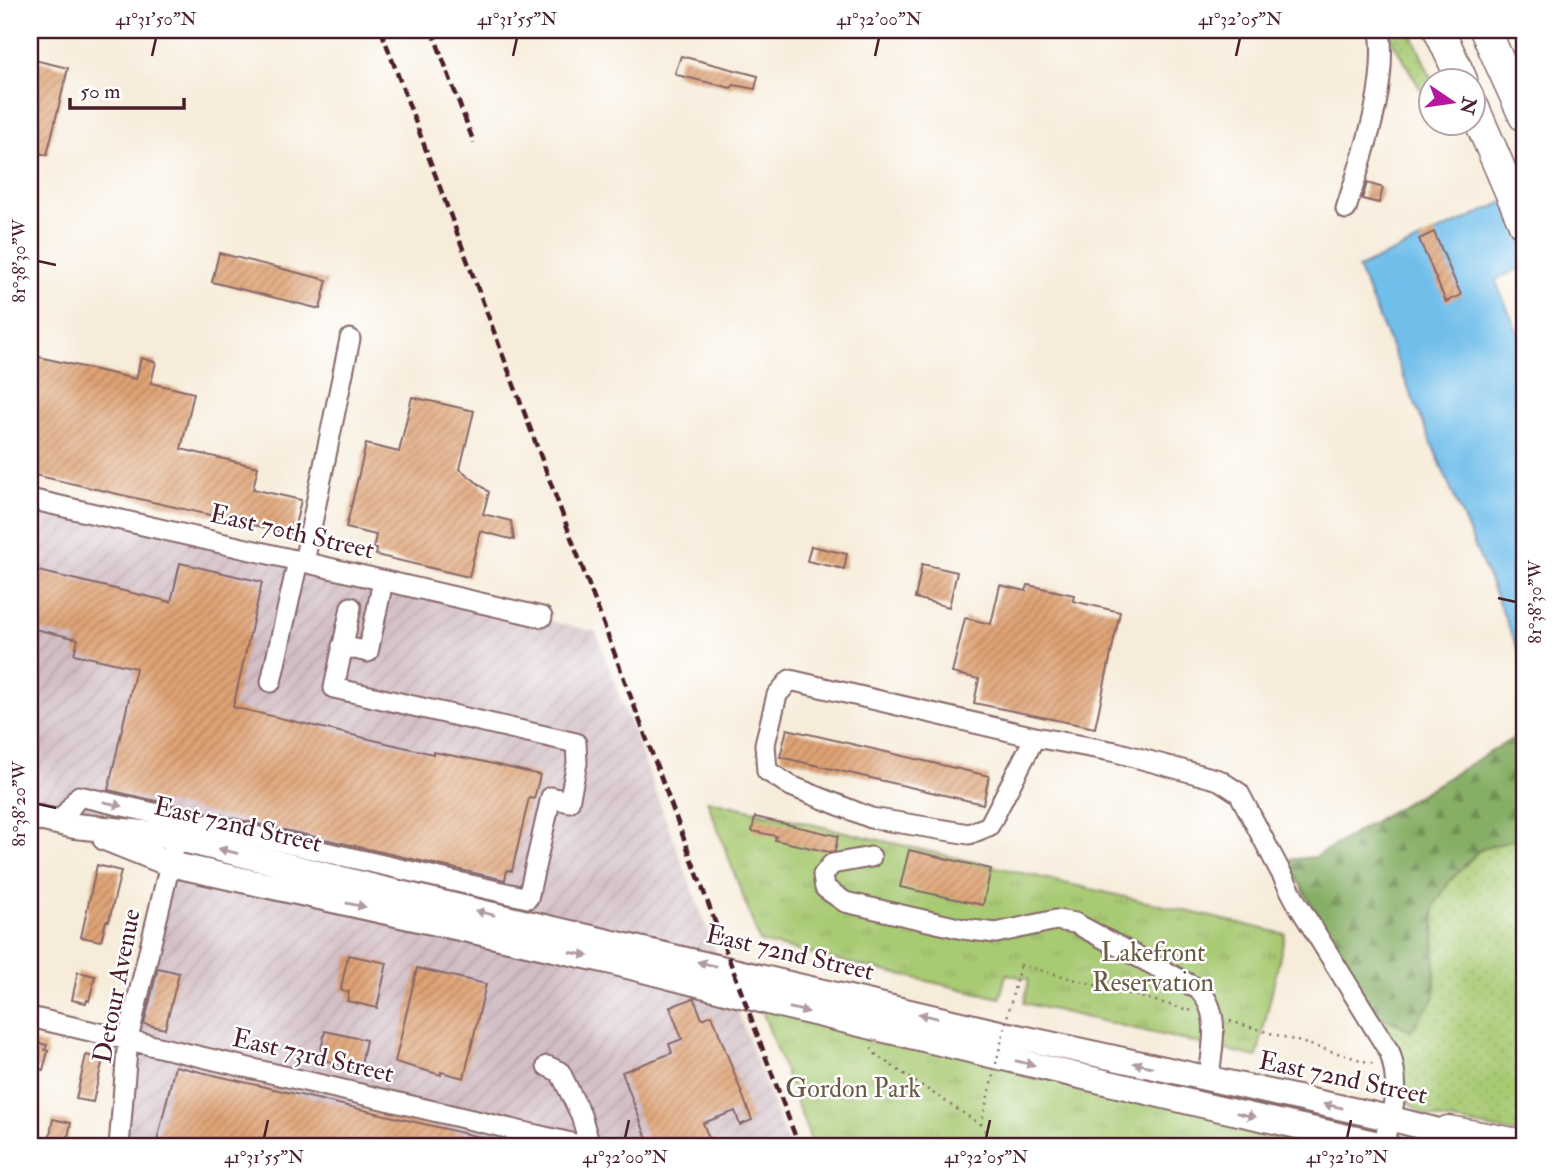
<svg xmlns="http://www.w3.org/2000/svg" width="1554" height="1176" font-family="'IM FELL Double Pica',serif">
  <defs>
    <pattern id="industrial-furrows" width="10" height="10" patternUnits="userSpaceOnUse" patternTransform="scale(1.75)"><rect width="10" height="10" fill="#d2bec5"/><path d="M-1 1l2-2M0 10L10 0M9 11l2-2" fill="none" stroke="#b6a3a9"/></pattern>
    <pattern id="grass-dots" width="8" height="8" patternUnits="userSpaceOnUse" patternTransform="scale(1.75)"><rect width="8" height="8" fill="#a8ca73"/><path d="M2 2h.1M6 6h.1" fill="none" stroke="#92ad64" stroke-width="1.8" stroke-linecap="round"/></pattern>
    <pattern id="forest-firs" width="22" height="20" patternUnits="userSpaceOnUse" patternTransform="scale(1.75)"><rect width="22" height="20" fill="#86ae65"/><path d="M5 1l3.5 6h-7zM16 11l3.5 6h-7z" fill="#708d53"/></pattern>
    <pattern id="park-tufts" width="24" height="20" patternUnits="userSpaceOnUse" patternTransform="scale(1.75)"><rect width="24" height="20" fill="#a8ca73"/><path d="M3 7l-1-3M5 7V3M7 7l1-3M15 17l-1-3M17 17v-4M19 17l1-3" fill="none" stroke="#92ad64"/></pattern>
    <pattern id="building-hatch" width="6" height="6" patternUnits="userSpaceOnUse" patternTransform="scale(1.75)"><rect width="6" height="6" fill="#dfa375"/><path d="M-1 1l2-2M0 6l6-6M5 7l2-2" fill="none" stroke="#b78460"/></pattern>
  </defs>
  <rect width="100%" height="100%" fill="#fff"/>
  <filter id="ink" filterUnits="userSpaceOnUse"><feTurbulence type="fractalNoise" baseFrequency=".0143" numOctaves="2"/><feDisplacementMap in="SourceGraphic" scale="14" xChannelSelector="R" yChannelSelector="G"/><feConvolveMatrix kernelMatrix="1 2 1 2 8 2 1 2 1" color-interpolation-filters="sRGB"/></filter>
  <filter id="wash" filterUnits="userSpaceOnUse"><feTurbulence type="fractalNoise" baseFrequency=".00686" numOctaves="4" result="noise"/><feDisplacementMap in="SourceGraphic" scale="28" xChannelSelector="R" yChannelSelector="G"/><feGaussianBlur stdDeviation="1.57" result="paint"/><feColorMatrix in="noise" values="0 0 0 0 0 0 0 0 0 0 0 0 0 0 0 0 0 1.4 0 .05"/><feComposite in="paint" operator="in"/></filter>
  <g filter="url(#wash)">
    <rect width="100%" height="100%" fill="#f7ecda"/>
    <path fill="url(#industrial-furrows)" d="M30,499L596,632L788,1146H119L128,1039L176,839L30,816Z"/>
    <path fill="url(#grass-dots)" stroke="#79744f" stroke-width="2" d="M1386,30H1410L1432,80L1431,107Z
      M1524,732V1134L1426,1116L1405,1100L1399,1049L1340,957L1287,860L1315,857Z"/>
    <path fill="url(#forest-firs)" stroke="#686648" stroke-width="2" d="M1524,732V885L1515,839L1479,850L1449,882L1434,906L1435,997L1411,1030L1377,1015L1340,957L1287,860L1315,857Z"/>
    <path fill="url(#park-tufts)" stroke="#79744f" stroke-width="2" d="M707,800L1285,934L1257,1057L1024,1003L1029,979L1006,974L1000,998L760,942Z
      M761,1008L1362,1146H813Z"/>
    <path fill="#6fbeea" stroke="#5c6e8a" stroke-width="2" d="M1524,193V266L1495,280L1524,346V663L1358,268Z"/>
    <g id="blocks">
      <path fill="url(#building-hatch)" d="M681,56L758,76L755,89L734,85L731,88L677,75L675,73Z
        M30,59L68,68L47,155L30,151Z
        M1367,183L1383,188L1379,203L1362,199Z
        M1434,232L1461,295L1446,302L1419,239Z
        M219,253L327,280L320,309L212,282Z
        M30,355L136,379L141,358L156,362L151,383L194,393L181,449L258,467L253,489L301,500L293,534L30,474Z
        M412,397L474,411L460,469L489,492L483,514L511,521L514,540L480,531L469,577L376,555L377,549H373L376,535L346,528L366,444L399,452Z
        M811,546L847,554L844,569L807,561Z
        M180,563L262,582L233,707L433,754V752L476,760L540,775L534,799L529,798L512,871L507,870L505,880L108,790L136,668L74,654L78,639L30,628V569L171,602Z
        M922,564L957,572L949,607L915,598Z
        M1000,585L1026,591L1028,585L1074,595L1073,601L1120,612L1095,728L974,703L979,679L952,673L965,618L991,624Z
        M787,729L989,776L983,804L780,757Z
        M755,817L838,836L835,851L829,852L775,840L776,836L752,831Z
        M909,850L991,869L983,905L900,887Z
        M97,865L121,871L109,921H106L101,941L81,937Z
        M348,955L387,963L377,1008L347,1001L349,992L342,991L341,988Z
        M158,968L179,973L165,1029L144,1024Z
        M417,968L486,984L464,1078L441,1072V1075L395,1062Z
        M78,972L95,976L89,1001L87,1000L86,1003L72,1000Z
        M694,998L702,1019L712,1015L752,1120L740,1125L735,1111L703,1123L712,1146H661L649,1144L622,1072L672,1053L669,1044L682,1039L670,1007Z
        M325,1031L366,1040L360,1069L319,1059Z
        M34,1042L47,1045L45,1050L48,1051L43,1070L30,1067V1046L33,1047Z
        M86,1055L103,1059L93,1102L76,1099Z
        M175,1066L497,1141V1146H178L157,1141Z
        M53,1119L71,1123L66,1146H48Z"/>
    </g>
  </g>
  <g filter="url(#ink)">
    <use href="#blocks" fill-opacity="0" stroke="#876768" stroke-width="2"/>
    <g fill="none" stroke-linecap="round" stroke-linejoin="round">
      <g stroke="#876768" stroke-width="23">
        <path id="minor" d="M1346,209C1363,154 1388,88 1380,30
          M30,499L542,617
          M304,562L350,339
          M342,646L368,652L383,581
          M271,682L298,561
          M1035,737L989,826L969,834L871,818L791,786L767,771L765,744L777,695L790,680L1035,737L1116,752L1219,780L1239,793L1297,903L1390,1053C1402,1092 1392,1108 1383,1145
          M59,823L79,796L528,898L551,797L569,802L577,763L576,743L334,688L351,607
          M871,857L832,864L823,875L825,888L845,902L963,929L996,933L1056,920L1075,923L1198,989C1223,1013 1211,1049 1209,1080
          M30,1017L584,1146
          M547,1066L560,1072L581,1115L590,1146
          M119,1146L128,1039L176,839"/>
      </g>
      <g stroke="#876768" stroke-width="28">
        <path id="major" d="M30,816L75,826L163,835L382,889L995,1032L1389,1118L1466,1138
          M105,838L170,864L608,961L780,1005L1202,1105L1388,1146"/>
      </g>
      <g stroke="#876768" stroke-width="33">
        <path id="highway" d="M1439,30L1462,80
          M1485,30L1524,116
          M1474,108L1524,224
          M1448,1131L1524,1145"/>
      </g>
      <path stroke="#876768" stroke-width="2.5" stroke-dasharray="2 5" stroke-linecap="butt" d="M1020,965L1193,1011
        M1230,1021L1374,1064
        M871,1048L877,1056L981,1125L991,1140V1146"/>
      <use href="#minor" stroke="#fff" stroke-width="19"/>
      <use href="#major" stroke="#fff" stroke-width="24"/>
      <use href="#highway" stroke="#fff" stroke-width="30"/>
      <path stroke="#4a1f2b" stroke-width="4.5" stroke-dasharray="10 5" stroke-linecap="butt" d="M381,30L799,1146
        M432,30L474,143"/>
      <path stroke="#876768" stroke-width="2.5" stroke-dasharray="2 5" stroke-linecap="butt" d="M981,1125L1020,965"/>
    </g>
    <defs><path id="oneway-solid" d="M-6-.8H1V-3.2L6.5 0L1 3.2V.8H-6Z" transform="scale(1.75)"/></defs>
    <g fill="#ae9aa0">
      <use href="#oneway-solid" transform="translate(113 804) rotate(13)"/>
      <use href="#oneway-solid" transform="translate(228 851) rotate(-166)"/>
      <use href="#oneway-solid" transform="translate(356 905) rotate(12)"/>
      <use href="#oneway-solid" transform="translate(485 913) rotate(-167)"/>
      <use href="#oneway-solid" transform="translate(579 954) rotate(12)"/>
      <use href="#oneway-solid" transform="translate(707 964) rotate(-167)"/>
      <use href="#oneway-solid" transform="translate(799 1010) rotate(13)"/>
      <use href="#oneway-solid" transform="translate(928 1016) rotate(-167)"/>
      <use href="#oneway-solid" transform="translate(1025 1063) rotate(13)"/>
      <use href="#oneway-solid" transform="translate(1143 1065) rotate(-167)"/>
      <use href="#oneway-solid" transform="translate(1333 1106) rotate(-168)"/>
      <use href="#oneway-solid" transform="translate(1246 1115) rotate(13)"/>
    </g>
  </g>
  <path fill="none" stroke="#4a1f2b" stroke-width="2.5" d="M152,56L156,38M513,56L517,38M875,56L879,38M1236,56L1240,38M38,261L56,265M1498,598L1516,602M38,804L56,808M264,1138L268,1120M625,1138L629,1120M986,1138L990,1120M1347,1138L1351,1120"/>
  <g text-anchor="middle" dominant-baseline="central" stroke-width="5" stroke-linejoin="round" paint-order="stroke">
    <g font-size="26" fill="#4a1f2b" stroke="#fff">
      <text transform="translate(292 532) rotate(13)">East 70th Street</text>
      <text transform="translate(238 825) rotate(13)">East 72nd Street</text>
      <text transform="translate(790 953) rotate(13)">East 72nd Street</text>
      <text transform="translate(117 986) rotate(-79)">Detour Avenue</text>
      <text transform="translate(313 1056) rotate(13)">East 73rd Street</text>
      <text transform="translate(1343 1078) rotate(12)">East 72nd Street</text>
    </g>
    <g font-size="26" fill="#6b5b44" stroke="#fff">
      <text x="1153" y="953">Lakefront<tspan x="1153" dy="30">Reservation</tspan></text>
      <text x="853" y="1089">Gordon Park</text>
    </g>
  </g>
  <rect width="1554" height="1176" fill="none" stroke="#fff" stroke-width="77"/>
  <g transform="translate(1452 102) rotate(103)"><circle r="33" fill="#ffffff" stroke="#b7a5aa" stroke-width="2"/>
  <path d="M0-5L12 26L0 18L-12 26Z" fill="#b5179e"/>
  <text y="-10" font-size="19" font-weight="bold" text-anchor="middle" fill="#4a1f2b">N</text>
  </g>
  <path d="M70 98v10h114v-10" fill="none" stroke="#4a1f2b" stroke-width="3.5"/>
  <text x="80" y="98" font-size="21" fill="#4a1f2b" stroke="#ffffff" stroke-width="5" paint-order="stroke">50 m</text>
  <rect x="38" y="38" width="1478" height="1100" fill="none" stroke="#4a1f2b" stroke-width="2.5"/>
  <g font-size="18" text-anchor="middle" fill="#4a1f2b">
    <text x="156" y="25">41°31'50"N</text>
    <text x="517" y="25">41°31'55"N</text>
    <text x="879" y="25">41°32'00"N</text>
    <text x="1240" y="25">41°32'05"N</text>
    <text transform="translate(19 261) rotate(-90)" y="6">81°38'30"W</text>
    <text transform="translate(1535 602) rotate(-90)" y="6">81°38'30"W</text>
    <text transform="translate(19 804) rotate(-90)" y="6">81°38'20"W</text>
    <text x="264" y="1163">41°31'55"N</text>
    <text x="625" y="1163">41°32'00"N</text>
    <text x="986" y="1163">41°32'05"N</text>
    <text x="1347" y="1163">41°32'10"N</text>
  </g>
</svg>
